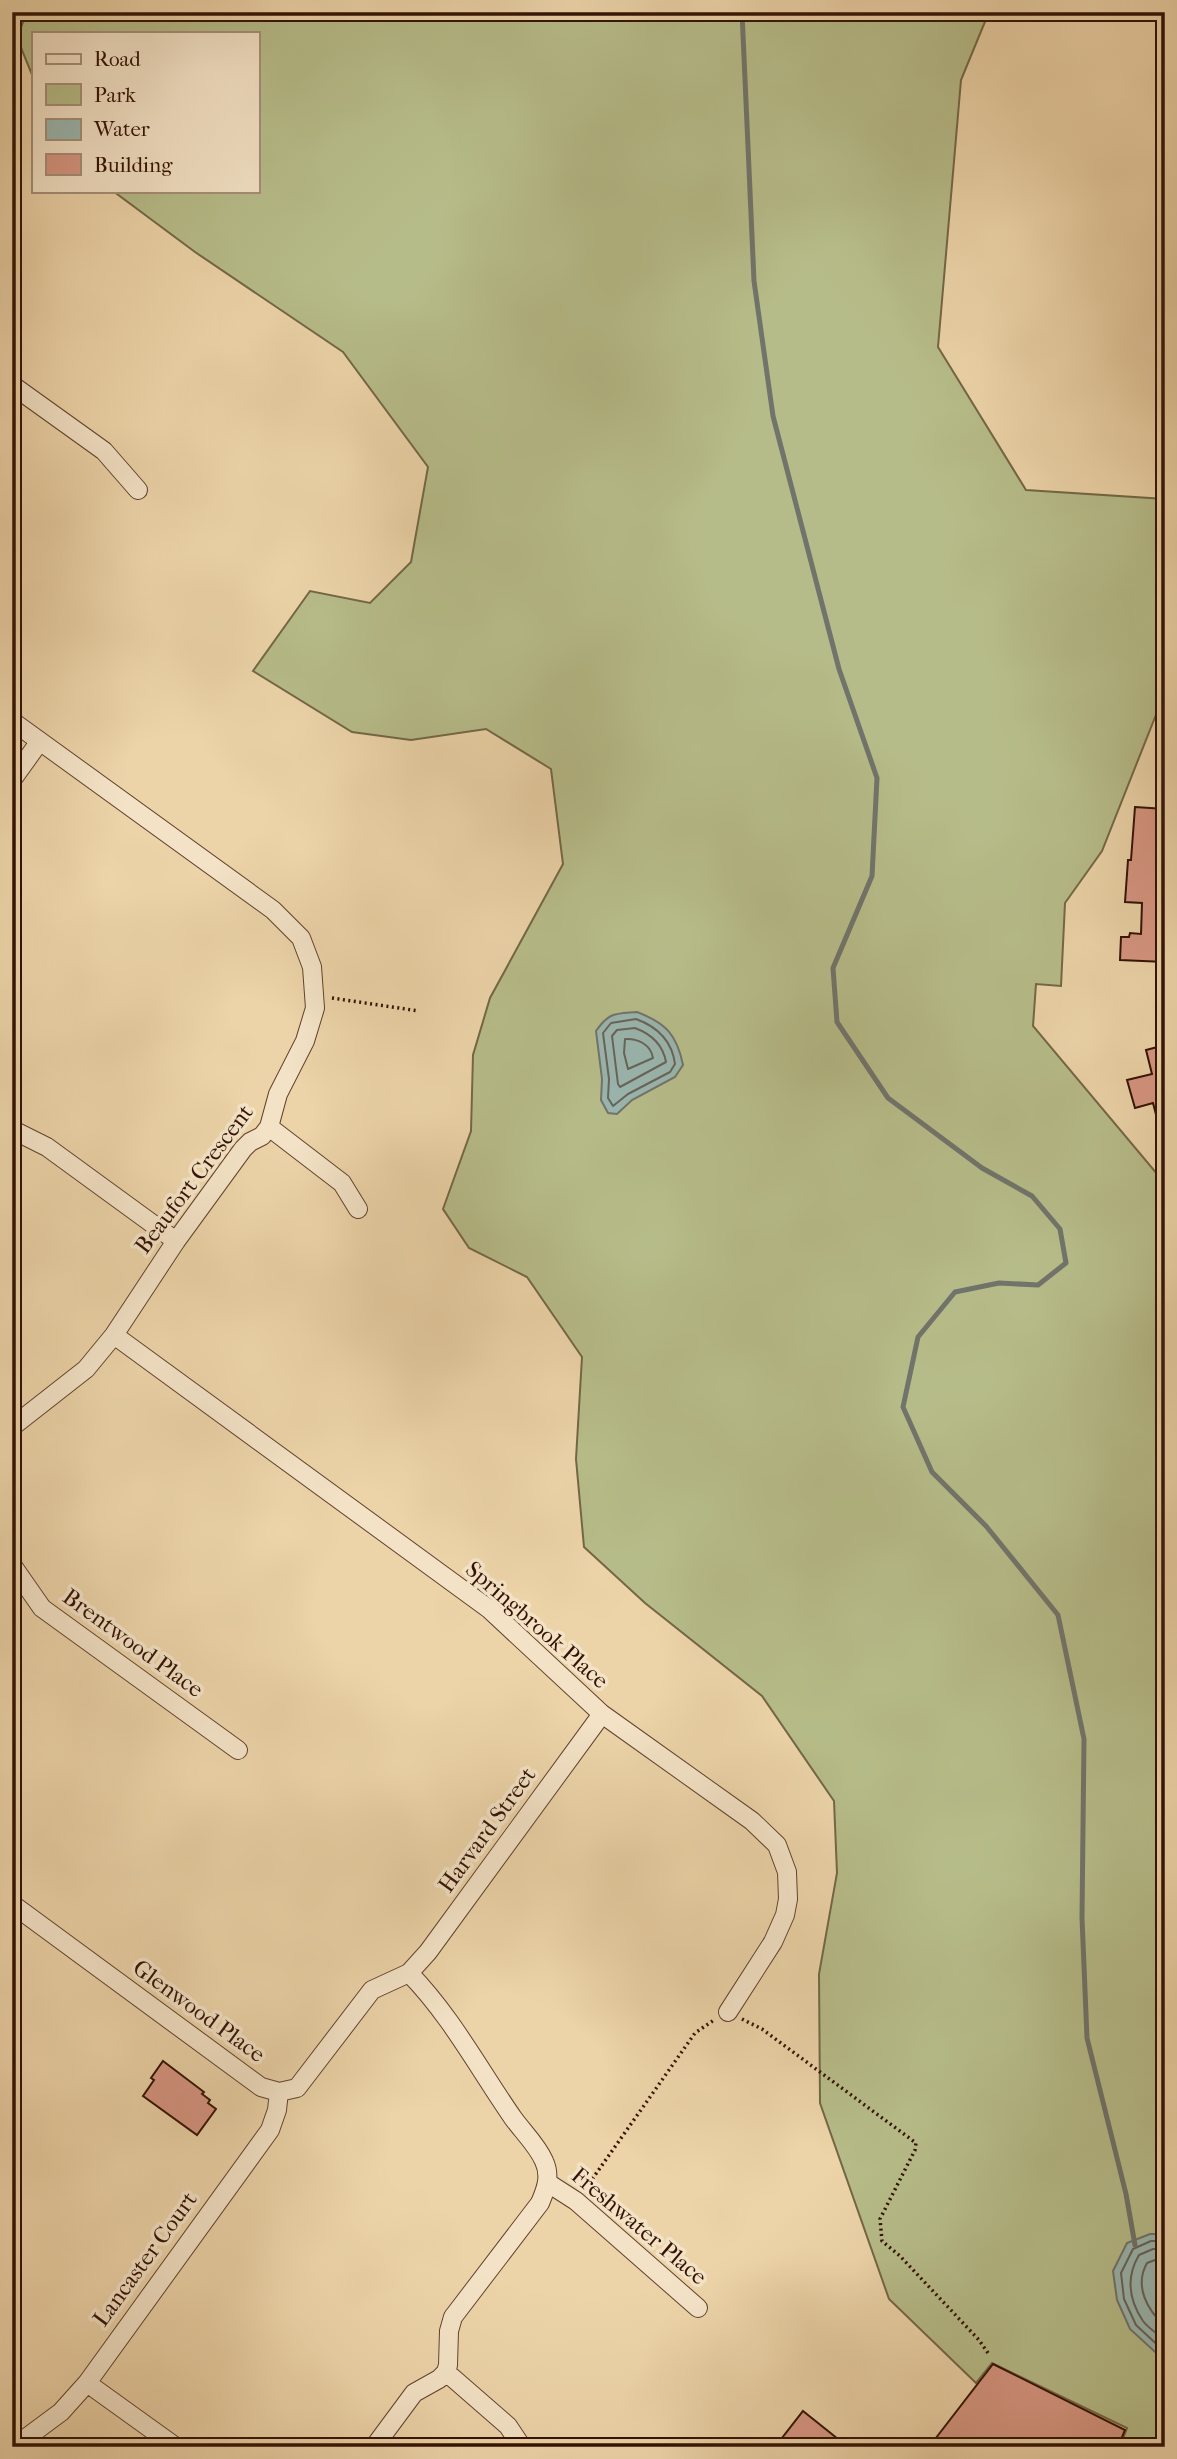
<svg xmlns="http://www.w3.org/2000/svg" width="1177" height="2459" font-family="'IM FELL French Canon',serif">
  <rect width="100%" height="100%" fill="#ecd3a8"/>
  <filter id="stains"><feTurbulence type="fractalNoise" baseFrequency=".00286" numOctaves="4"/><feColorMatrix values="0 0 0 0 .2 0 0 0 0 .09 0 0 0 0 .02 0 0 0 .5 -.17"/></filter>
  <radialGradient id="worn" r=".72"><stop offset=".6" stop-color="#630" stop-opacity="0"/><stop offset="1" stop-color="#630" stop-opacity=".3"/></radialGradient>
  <path fill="#b6bc89" stroke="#746746" stroke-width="2" d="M27,12H989L961,80L938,347L1026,490L1165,499V692L1102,851L1065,903L1061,986L1036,984L1033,1026L1158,1175L1165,1199V2447H1120L1127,2428L992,2363L976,2383L889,2299L820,2103L819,1974L837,1873L834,1801L762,1696L645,1603L584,1547L576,1459L582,1357L527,1277L469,1248L443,1209L471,1131L473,1055L490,998L563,864L551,769L486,729L411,740L352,732L253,671L310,591L370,603L411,562L428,467L343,352L195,252L113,191H257V33H33V77L17,38Z"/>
  <path fill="#9ab6af" stroke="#71746b" stroke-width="2" d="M637,1012C666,1023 677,1035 683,1065L675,1077L632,1100L617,1114L608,1113L601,1100L602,1079L596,1031C609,1012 615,1014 637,1012Z
    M1150,2234H1165V2361L1130,2329L1117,2300L1113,2271L1127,2243Z"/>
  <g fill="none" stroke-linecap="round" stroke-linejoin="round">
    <path stroke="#66645a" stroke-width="2" d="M636,1019C658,1027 672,1041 675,1064L670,1072L628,1094L613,1106L608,1098L609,1079L603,1033L611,1023Z
      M635,1028C651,1034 663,1045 666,1062L620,1087L618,1084L612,1036L617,1030Z
      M625,1039C638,1038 651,1045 653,1058L628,1069L624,1053Z
      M1165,2241H1151L1133,2249L1121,2273L1124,2299L1136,2325L1165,2352
      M1165,2249H1153L1139,2255C1126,2277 1129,2300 1143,2321C1148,2328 1158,2334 1165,2340
      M1165,2260H1155L1147,2263C1134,2286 1147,2310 1165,2326"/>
    <path stroke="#71746b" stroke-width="5" d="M742,12L754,281L773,416L839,669L877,778L872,876L833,968L837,1022L888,1098L982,1168L1032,1196L1060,1229L1066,1263L1038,1285L999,1283L955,1292L918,1337L903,1407L932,1472L986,1526L1058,1615L1084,1739L1082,1918L1087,2038L1126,2194L1135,2245"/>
  </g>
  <path fill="#d79682" stroke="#331204" stroke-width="2" d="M1135,807L1165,809V962L1120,960L1121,937H1129L1130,933L1141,934L1142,903L1125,902L1128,860H1131Z
    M1165,1045V1130H1160L1153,1103L1135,1108L1127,1080L1152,1074L1146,1050Z
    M163,2061L204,2092L202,2094L210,2100L208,2103L216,2109L197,2135L143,2096L154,2080L151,2078Z
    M993,2364L1125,2430L1118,2447H929Z
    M803,2411L848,2447H775Z"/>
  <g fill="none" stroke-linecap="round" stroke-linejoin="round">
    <g stroke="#61422d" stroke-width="20">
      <path id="minor" d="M12,385L104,451L138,490
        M12,721L273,910L301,938L312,967L315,1008L305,1041L278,1094L269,1127L262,1136L250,1142L243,1149L176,1241L114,1335L86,1369L12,1427
        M12,780L40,741
        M269,1127L342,1183L358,1209
        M12,1132H17L47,1147L176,1241
        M114,1335L489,1609L602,1714L752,1821L777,1845L787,1872L788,1899L785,1915L773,1942L728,2012
        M12,1565L42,1608L238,1750
        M12,1904L261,2087L279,2092L297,2088L372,1990L409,1973C451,2016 479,2069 513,2118C523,2132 537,2145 544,2161C551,2176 546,2189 540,2203L453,2317L449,2331L448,2365L446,2372L439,2379L414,2393L374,2447
        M409,1973L428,1952L602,1714
        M548,2183L576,2201L698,2308
        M446,2372L508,2426L522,2447
        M87,2383L176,2447
        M26,2438L61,2412L87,2383L270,2130L277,2110L279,2092"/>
    </g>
    <path stroke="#331204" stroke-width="3.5" stroke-dasharray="2 3.5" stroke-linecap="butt" d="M332,998L419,1011
      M742,2019L762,2029L916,2143L915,2150L880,2219L882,2241L900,2256L979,2340L988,2353
      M586,2188L695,2033L714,2020"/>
    <use href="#minor" stroke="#f3e2c6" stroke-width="18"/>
  </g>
  <g text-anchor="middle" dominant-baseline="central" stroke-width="7" stroke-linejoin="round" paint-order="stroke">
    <g font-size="23" fill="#331204" stroke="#f3e2c6">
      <text transform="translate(194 1179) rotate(-53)">Beaufort Crescent</text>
      <text transform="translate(537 1625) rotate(41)">Springbrook Place</text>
      <text transform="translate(133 1643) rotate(36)">Brentwood Place</text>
      <text transform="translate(487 1830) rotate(-54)">Harvard Street</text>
      <text transform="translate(199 2011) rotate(36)">Glenwood Place</text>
      <text transform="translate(639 2226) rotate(40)">Freshwater Place</text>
      <text transform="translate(145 2259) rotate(-54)">Lancaster Court</text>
    </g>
  </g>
  <rect width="1177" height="2459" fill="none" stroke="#ecd3a8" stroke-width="42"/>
  <rect x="14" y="14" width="1149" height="2431" fill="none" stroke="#331204" stroke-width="3.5"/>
  <rect x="21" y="21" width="1135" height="2417" fill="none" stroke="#331204" stroke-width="2"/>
  <rect x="32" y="32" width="228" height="161" fill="#f3e2c6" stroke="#a68f78" stroke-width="2"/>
  <rect x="46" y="54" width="35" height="10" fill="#f3e2c6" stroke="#a68f78" stroke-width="2"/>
  <text x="94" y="66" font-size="21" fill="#331204">Road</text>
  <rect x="46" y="84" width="35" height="21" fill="#b6bc89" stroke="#a68f78" stroke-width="2"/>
  <text x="94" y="102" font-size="21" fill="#331204">Park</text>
  <rect x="46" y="119" width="35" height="21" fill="#9ab6af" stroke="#a68f78" stroke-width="2"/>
  <text x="94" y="136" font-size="21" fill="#331204">Water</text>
  <rect x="46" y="154" width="35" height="21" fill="#d79682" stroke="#a68f78" stroke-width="2"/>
  <text x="94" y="172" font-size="21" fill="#331204">Building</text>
  <rect width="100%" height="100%" filter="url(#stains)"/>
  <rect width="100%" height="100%" fill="url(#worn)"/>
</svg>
